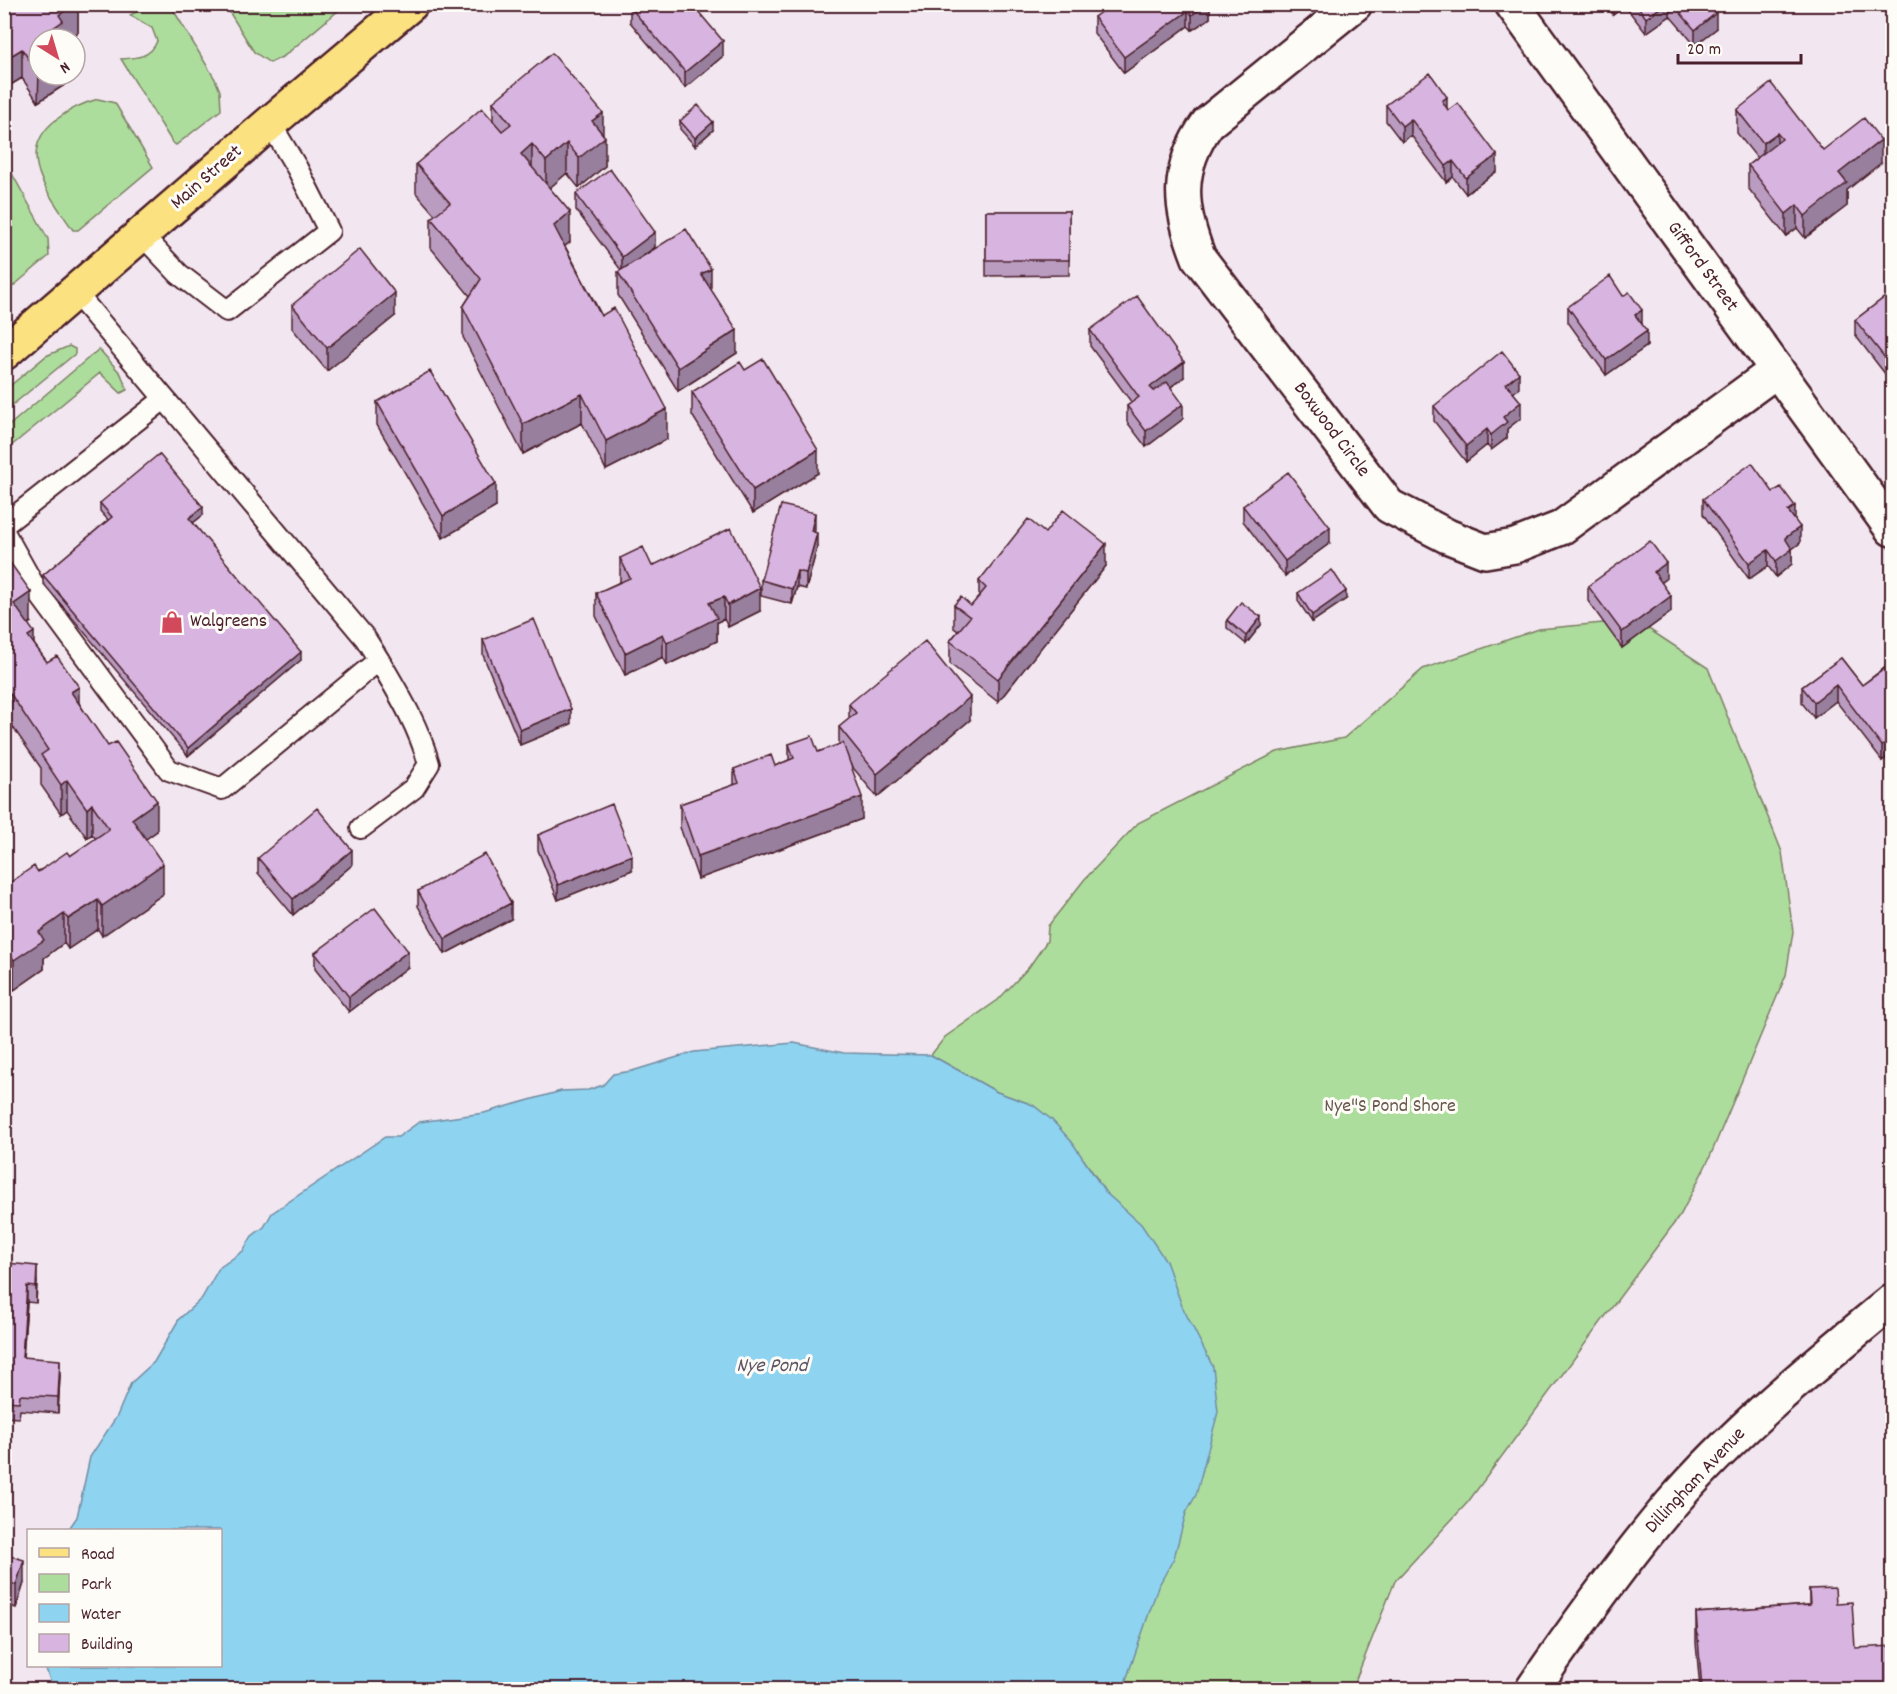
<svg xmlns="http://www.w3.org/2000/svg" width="1897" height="1694" font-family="Dekko,sans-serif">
  <rect width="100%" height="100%" fill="#f2e7f0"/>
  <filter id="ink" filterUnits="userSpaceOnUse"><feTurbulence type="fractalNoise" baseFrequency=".0167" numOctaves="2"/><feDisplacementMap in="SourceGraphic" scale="12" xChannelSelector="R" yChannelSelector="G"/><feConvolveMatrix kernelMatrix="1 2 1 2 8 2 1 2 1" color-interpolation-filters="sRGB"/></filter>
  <g filter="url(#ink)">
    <path fill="#addd9d" stroke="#7c7e64" stroke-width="1.5" d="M150,5H168L174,11L215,79L220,91L221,110L176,145L172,142L121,59C137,58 151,57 157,41L152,28L130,15Z
      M225,5H345L284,56L270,63L254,52Z
      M98,99L115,103L153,167L78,230H73C50,195 12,153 57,119C70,109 83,103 98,99Z
      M4,159L48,239L49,256L5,293Z
      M69,346L75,349V354L5,411V390L46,356Z
      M99,349L121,374L127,390L121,393L100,373L5,451V429Z
      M1635,620L1708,668L1782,852L1793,932L1786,975L1709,1159L1681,1214L1468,1502L1395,1581L1352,1689H1042L1098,1180L1084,1160L1027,1103L997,1092L931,1055L945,1037L998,1000L1029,967L1047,941L1048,926L1084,880L1138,823L1277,752L1344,738L1423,669L1539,629Z"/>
    <path fill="#8ed3f0" stroke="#738ba1" stroke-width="1.5" d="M794,1043L844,1053L931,1055L997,1092L1033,1105L1052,1120L1072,1142L1106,1193L1141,1224L1166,1261L1182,1306L1213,1367L1218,1412L1196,1495L1186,1513L1174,1558L1158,1587L1123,1689H53L45,1666H220V1530H68L77,1517L90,1457L117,1416L131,1383L154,1362L179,1319L202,1298L219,1268L243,1251L252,1236L264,1227L272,1213L385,1137H398L419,1122L484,1113L561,1091L588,1090L603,1085L613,1074L632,1071L694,1052Z"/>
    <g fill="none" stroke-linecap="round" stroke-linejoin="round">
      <g stroke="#4a1f2b" stroke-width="24">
        <path id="lane" d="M142,235L179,274L227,311L329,231L297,168L270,123
          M4,525L164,399
          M4,532L37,591L169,770L222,789L379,660L365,638L75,292
          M361,828L414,788L429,764C418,725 399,694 379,660"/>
      </g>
      <g stroke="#4a1f2b" stroke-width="38">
        <path id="street" d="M1355,4L1208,123C1175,169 1179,208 1199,258L1389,506L1447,536L1485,551L1515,546L1561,528L1777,370
          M1532,1690C1576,1626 1621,1563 1671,1504C1737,1428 1815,1365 1892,1301"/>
      </g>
      <g stroke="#4a1f2b" stroke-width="38">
        <path id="secondary" d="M1512,4L1892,529"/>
      </g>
      <g stroke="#4a1f2b" stroke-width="38">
        <path id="primary" d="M4,353L270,123L411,4"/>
      </g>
      <use href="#lane" stroke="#fdfcf7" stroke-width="20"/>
      <use href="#street" stroke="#fdfcf7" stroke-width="33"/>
      <use href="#secondary" stroke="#fdfcf7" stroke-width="33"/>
      <use href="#primary" stroke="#fbe180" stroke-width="33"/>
    </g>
    <path fill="#ba9cc1" stroke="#4a1f2b" stroke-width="1.5" d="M4,4H78V32L68,39H39L66,75V84L38,102L22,78L4,89Z
      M633,4H695L693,6L723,56L685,88L630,22V7Z
      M1210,4V18L1192,30L1188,26L1124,73L1094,33V17Z
      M1606,4H1709L1716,29L1695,45L1670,16L1646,33L1625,6L1613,15Z
      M493,102L603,134L605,166L579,188L567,173L549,188L570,242L565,246L667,439L606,470L582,423L523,454L463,337V307L470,296L431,248V218L435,215L416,193V164L493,120Z
      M1386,105L1447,109L1497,171L1466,194L1453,177L1446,182L1411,135L1402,142L1386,121Z
      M1737,110L1823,150L1881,163L1847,190V206L1805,238L1797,228L1786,236L1748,188V165L1757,158L1737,133Z
      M680,121L713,130L695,146L680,129Z
      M576,194L655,247L645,255L711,290L737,353L678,391L618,295V272L621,270L576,210Z
      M986,211H1069V275L986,276Z
      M1893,291V384L1855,335V320Z
      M292,305L395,316L327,371L292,328Z
      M1568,307L1642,324L1647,346L1606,375L1568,322Z
      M1090,330L1184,377L1171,387L1183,419L1146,447L1127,422V406L1132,403L1090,346Z
      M745,370L818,473L753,513L692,415V392Z
      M1519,388L1513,393L1521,418L1507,429V438L1491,450L1487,445L1466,462L1434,421V406Z
      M377,402L496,507L443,538L377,425Z
      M1703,499L1795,520L1800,543L1792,549V564L1776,577L1768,566L1749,579L1703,514Z
      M100,503L203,515L193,523L301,660L188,756L43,583V575L108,520L100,511Z
      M1243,506L1330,543L1285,576L1243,521Z
      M815,529L814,532L817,548L806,589L797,587L792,604L761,596V580Z
      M1045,533L1106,566L998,702L950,664V641L958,631L954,628V605L971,606L979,597V581Z
      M4,554L31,622L28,624L34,644L47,662L79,703L157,831L145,839L163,894L102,936L98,929L68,949L64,943L44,958V969L14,990L4,975V887L70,856L96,839L92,834L87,838L67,810L61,814L41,785V768L10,723Z
      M620,558L652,566L760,611L728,627L724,619L717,622V641L667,665L663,657L625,675L596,616V593L620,582Z
      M1666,579L1661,582L1671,612L1622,648L1588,601V586Z
      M1298,593L1346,599L1312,622L1298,601Z
      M1227,620L1261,625L1246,644L1227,628Z
      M483,640L571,724L520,745L483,655Z
      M1841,658L1862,685L1892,662L1893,753L1882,761L1836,701L1814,718L1802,703V687Z
      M849,704L970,720L877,797L850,764L862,819L698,879L680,827V804L734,785V769L775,766L789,760V744L818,752L839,745V727L849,719Z
      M538,835L632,870L558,900L538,850Z
      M258,858L352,865L293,915L258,873Z
      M418,891L511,919L445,954L418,906Z
      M315,953L408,967L349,1012L315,969Z
      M37,1281L36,1303L27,1302L23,1357L60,1375L58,1413L20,1410L19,1418L4,1417V1285Z
      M4,1554L24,1583L16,1608L4,1604Z
      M1809,1589L1836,1603L1855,1648L1893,1689H1700L1696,1643V1613L1809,1605Z"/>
    <path fill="#977f9d" stroke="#4a1f2b" stroke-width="1.5" d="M75,4H78V32L68,39H49V31L59,15Z
      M1202,4H1210V18L1192,30V15Z
      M1613,4H1625V6L1613,15Z
      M1665,4H1670V16L1646,33V18Z
      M1188,11V26L1124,73V57Z
      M1716,13V29L1695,45V30Z
      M723,41V56L685,88V72Z
      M22,49V78L4,89V60Z
      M39,72V75H66V84L38,102Z
      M1447,97V112L1442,101Z
      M603,113V139L605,137V166L579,188V158L592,121Z
      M1411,119V135L1402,142V126Z
      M713,122V130L695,146V138Z
      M1777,133V155L1763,166V143Z
      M1881,140V163L1847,190V206L1805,238V216L1839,173Z
      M567,143V173L546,191V161Z
      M532,144V174L521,154Z
      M1497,155V171L1466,194V178Z
      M1453,161V177L1446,182V166Z
      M1797,205V228L1786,236V214Z
      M570,212V242L554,255V226Z
      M655,232V247L622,272V257Z
      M711,269V292L701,274Z
      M395,293V316L327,371V348Z
      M1642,310V325L1635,315Z
      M737,330V353L678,391V368Z
      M1647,331V346L1606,375V360Z
      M1184,362V377L1150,402V387Z
      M1519,373V388L1506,399V384Z
      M582,394V423L523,454V424Z
      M1521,402V418L1507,429V438L1491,450V435L1503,417Z
      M1183,404V419L1146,447V431Z
      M667,409V439L606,470V441Z
      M1487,429V445L1466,462V446Z
      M818,450V473L753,513V490Z
      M496,484V507L443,538V516Z
      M1795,506V521L1788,511Z
      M203,507V515L189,526V518Z
      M815,513V529L811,547V531Z
      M1330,527V543L1285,576V561Z
      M1800,527V543L1792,549V564L1776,577V561L1785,538Z
      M817,533V548L806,589V573Z
      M1106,544V566L998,702V679Z
      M1768,550V566L1749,579V563Z
      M1666,563V579L1654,588V572Z
      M797,571V587L792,604V589Z
      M760,588V611L728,627V605Z
      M1346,591V599L1312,622V615Z
      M31,592V622L14,634V604Z
      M1671,596V612L1622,648V632Z
      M724,597V619L717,622V641L667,665V643L709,603Z
      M1261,617V625L1246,644V636Z
      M34,632V662L28,636Z
      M663,634V657L625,675V653Z
      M301,652V660L188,756V748Z
      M1836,685V701L1814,718V702Z
      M79,687V716L71,692Z
      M10,693V723L4,727V697Z
      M970,697V720L877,797V774Z
      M571,709V724L520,745V730Z
      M1893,738V753L1882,761V746Z
      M67,780V810L61,814V785Z
      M862,797V819L698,879V856Z
      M157,801V831L132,849V819Z
      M92,804V834L87,838V809Z
      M352,850V865L293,915V899Z
      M632,855V870L558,900V885Z
      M163,864V894L102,936V906Z
      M98,900V929L68,949V919Z
      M511,903V919L445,954V939Z
      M64,914V943L44,958V969L14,990V960L39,932Z
      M408,951V967L349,1012V997Z
      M37,1266V1281L36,1303V1287Z
      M27,1286V1302L22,1372V1357Z
      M60,1360V1375L58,1413V1397Z
      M24,1560V1583L16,1608V1585Z"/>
    <path fill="#d8b5e0" stroke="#4a1f2b" stroke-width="1.5" d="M4,4H75L59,15L63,21L49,31L55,39H39L38,73L22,49L4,60Z
      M633,4H692L723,41L685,72L630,7Z
      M1112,4H1206L1192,15L1188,11L1124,57L1094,17Z
      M1636,4H1665L1646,18Z
      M1673,4H1709L1716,13L1695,30Z
      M552,53L603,113L592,121L605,137L579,158L567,143L546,161L532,144L521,154L570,212L554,226L601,316L614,308L667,409L606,441L582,394L523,424L463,307L481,279L431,218L450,203L416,164L482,108L502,131L511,124L493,102Z
      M1430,73L1447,97L1442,101L1448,110L1458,103L1497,155L1466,178L1453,161L1446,166L1411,119L1402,126L1386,105Z
      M1771,83L1823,150L1864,118L1881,140L1839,173L1847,183L1805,216L1797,205L1786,214L1748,165L1782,139L1777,133L1763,143L1737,110Z
      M698,105L713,122L695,138L680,121Z
      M610,169L655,232L622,257L576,194Z
      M986,211H1069V260H986Z
      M686,229L711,269L701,274L737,330L678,368L618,272Z
      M360,249L395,293L327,348L292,305Z
      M1610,276L1623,296L1629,292L1642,310L1635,315L1647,331L1606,360L1568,307Z
      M1893,291V368L1855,320Z
      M1137,296L1184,362L1150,387L1154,391L1167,382L1183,404L1146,431L1127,406L1139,397L1090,330Z
      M1502,351L1519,373L1506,384L1521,402L1503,417L1507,422L1491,435L1487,429L1466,446L1434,406Z
      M763,359L818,450L753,490L692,392L740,362L745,370Z
      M430,371L496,484L443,516L377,402Z
      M159,454L203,507L189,518L301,652L188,748L43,575L112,517L100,503Z
      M1752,463L1773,492L1781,487L1795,506L1788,511L1800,527L1785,538L1792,549L1776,561L1768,550L1749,563L1703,499Z
      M1288,472L1330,527L1285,561L1243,506Z
      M781,505L815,513L811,531L817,533L806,573L797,571L792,589L761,580Z
      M1063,510L1106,544L998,679L950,641L970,617L954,605L961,597L971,606L986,588L979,581L1028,519L1045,533Z
      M731,528L760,588L728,605L724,597L709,603L717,618L667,643L663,634L625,653L596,593L630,578L620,558L643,547L652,566Z
      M1650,541L1666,563L1654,572L1671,596L1622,632L1588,586Z
      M4,554L31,592L14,604L34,632L28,636L47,662L57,656L79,687L71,692L108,746L116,742L157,801L132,819L163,864L102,906L98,900L68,919L64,914L39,932L44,940L14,960L4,946V897L6,896L4,893V887L34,866L38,872L67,852L70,856L109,829L92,804L87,809L67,780L61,785L41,755L48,750L10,693L4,697Z
      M1332,570L1346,591L1312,615L1298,593Z
      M1241,602L1261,617L1246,636L1227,620Z
      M534,619L571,709L520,730L483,640Z
      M925,641L970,697L877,774L839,727L856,713L849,704Z
      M1841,658L1862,685L1893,663V738L1882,746L1836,685L1814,702L1802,687Z
      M812,736L818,752L843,743L862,797L698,856L680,804L739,783L734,769L771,755L775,766L794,758L789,744Z
      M612,804L632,855L558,885L538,835Z
      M317,808L352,850L293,899L258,858Z
      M485,854L511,903L445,939L418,891Z
      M375,908L408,951L349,997L315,953Z
      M7,1263L37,1266L36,1287L27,1286L22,1357L60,1360L58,1397L20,1395L19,1402L4,1401V1285H5Z
      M4,1554L24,1560L16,1585L4,1581Z
      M1835,1588L1836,1603L1852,1602L1855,1648L1893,1646V1689H1702L1696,1613L1810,1605L1809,1589Z"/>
  </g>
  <defs>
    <g id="shop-bare" transform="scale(1.8)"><path d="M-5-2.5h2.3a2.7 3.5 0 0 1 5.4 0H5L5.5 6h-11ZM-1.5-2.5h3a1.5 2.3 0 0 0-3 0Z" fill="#d1495b" stroke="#fdfcf7" stroke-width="2.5" paint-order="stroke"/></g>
  </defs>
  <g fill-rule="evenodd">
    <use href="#shop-bare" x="172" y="622"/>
  </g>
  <g text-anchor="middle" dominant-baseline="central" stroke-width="6" stroke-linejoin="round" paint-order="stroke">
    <g font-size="20" fill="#4a1f2b" stroke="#fdfcf7">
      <text transform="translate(207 178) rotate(-41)">Main Street</text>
      <text transform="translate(1702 267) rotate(54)">Gifford Street</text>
      <text transform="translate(1331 430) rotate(53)">Boxwood Circle</text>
      <text transform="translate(1696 1481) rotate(-47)">Dillingham Avenue</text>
    </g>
    <g font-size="20" fill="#4a1f2b" stroke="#fdfcf7" text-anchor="start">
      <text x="190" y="622">Walgreens</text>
    </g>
    <g font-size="20" fill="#68584d" stroke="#fdfcf7">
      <text x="1390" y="1107">Nye"S Pond Shore</text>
    </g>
    <g font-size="21" font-style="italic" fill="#5e5566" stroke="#fdfcf7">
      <text x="772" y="1367">Nye Pond</text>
    </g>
  </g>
  <rect width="1897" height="1694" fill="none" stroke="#fdfcf7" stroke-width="24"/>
  <rect x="12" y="12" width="1873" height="1670" fill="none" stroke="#4a1f2b" stroke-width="2" filter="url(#ink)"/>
  <rect x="27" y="1529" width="195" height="138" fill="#fdfcf7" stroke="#b5a4a5" stroke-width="1.5"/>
  <rect x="39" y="1548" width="30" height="9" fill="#fbe180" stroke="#b5a4a5" stroke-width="1.5"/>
  <text x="81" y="1559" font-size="18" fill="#4a1f2b">Road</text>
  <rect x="39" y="1574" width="30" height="18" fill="#addd9d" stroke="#b5a4a5" stroke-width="1.5"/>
  <text x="81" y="1589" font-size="18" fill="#4a1f2b">Park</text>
  <rect x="39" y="1604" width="30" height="18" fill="#8ed3f0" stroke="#b5a4a5" stroke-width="1.5"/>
  <text x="81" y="1619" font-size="18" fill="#4a1f2b">Water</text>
  <rect x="39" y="1634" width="30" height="18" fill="#d8b5e0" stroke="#b5a4a5" stroke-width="1.5"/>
  <text x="81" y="1649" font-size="18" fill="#4a1f2b">Building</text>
  <g transform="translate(57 57) rotate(143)"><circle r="28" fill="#fdfcf7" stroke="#b5a4a5" stroke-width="1.5"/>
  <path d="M0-4.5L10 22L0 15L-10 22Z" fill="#d1495b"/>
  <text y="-9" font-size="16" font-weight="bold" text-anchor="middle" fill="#4a1f2b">N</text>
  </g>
  <path d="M1678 54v9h123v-9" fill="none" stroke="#4a1f2b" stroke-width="3"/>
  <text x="1687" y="54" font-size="18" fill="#4a1f2b" stroke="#fdfcf7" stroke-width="4.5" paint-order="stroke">20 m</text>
</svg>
